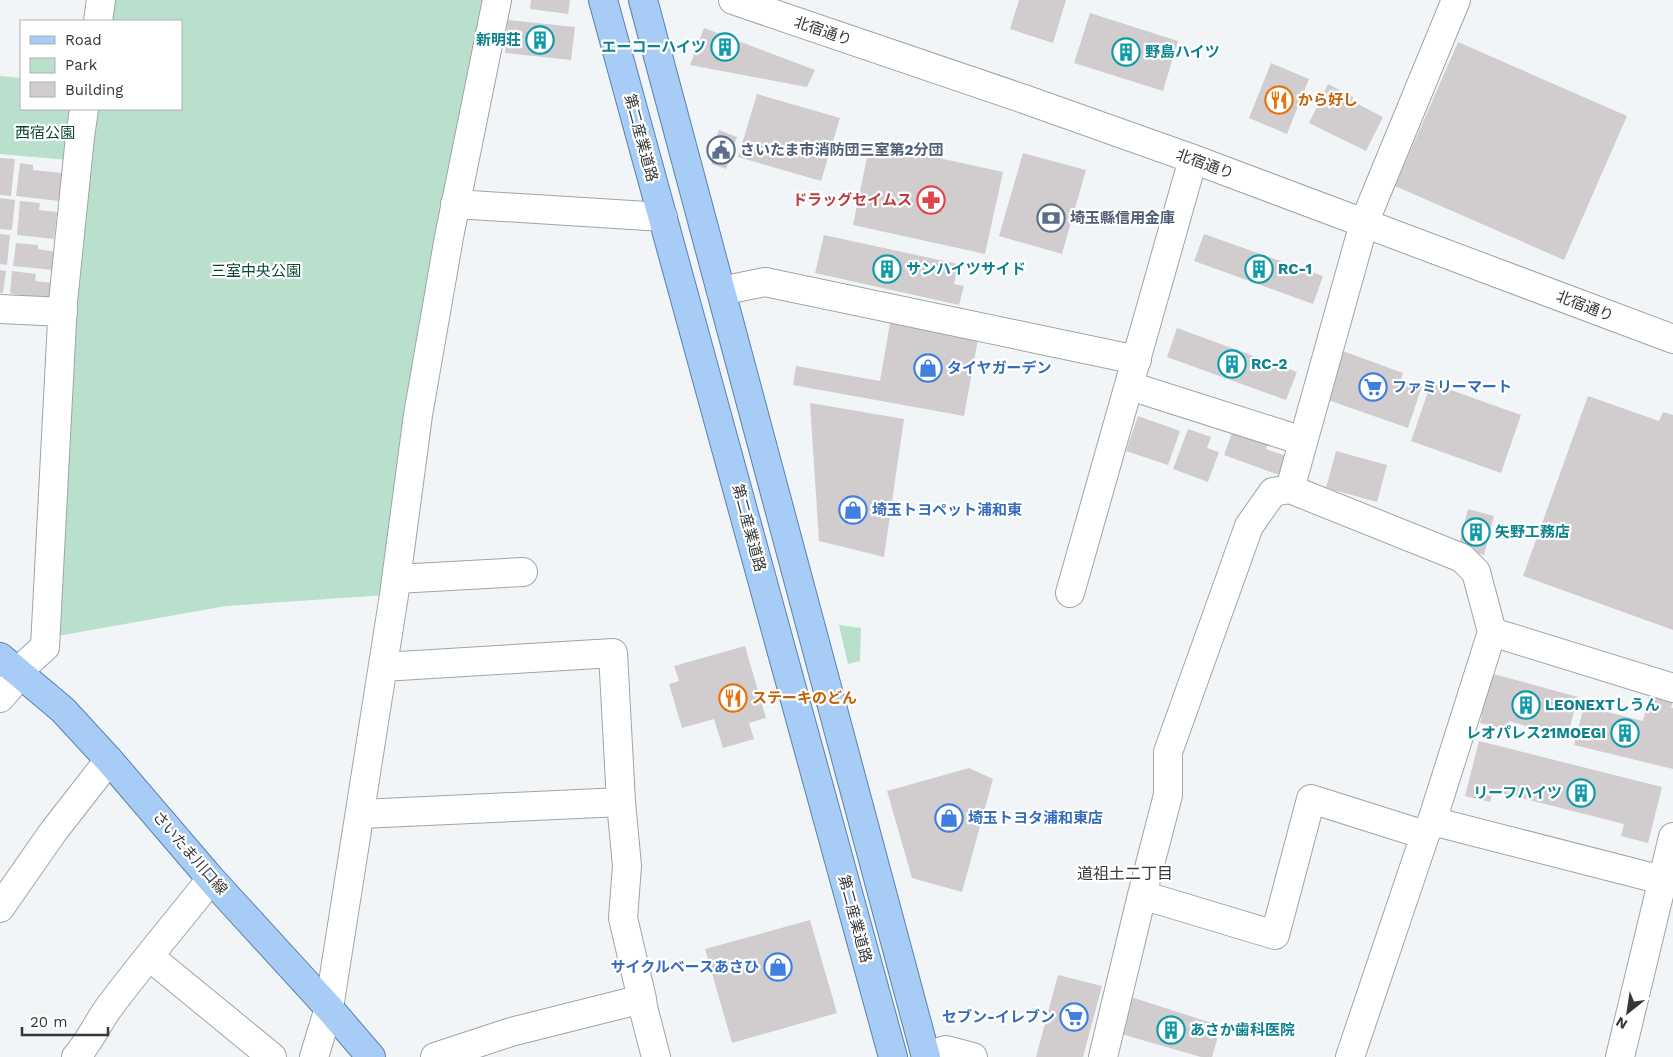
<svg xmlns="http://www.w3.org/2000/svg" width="1673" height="1057" font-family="'Work Sans','Noto Sans JP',sans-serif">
  <rect width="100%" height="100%" fill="#f2f5f7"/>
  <path fill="#b8e0cd" d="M112,0H487L386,595L226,606L52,637L89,149L95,109H181V21H109Z
    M0,76L21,78V109H73L68,160L0,154Z
    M839,625L861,628L860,661L848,664Z"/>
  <path fill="#d1cdcf" d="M531,0H570L568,14L530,9Z
    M1019,0H1066L1053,43L1010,29Z
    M1090,13L1178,41L1163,91L1074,63Z
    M508,20L575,27L571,60L505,53Z
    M704,28L815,70L807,87L690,65Z
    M1458,42L1627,116L1564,260L1395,186Z
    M1271,63L1309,79L1287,134L1249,118Z
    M1328,84L1353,97L1352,101L1383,117L1366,151L1309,123Z
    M757,94L840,118L821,181L738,157Z
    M719,130L737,137L726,169L712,164L710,152Z
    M870,143L1003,172L985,254L853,225Z
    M1023,153L1086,170L1062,254L999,236Z
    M0,158L15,159L11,196L0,195Z
    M20,163L33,165V170L62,173L59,201L16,196Z
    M0,198L15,200L12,230L0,229Z
    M20,201L40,203L39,210L57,212L54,239L17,235Z
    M0,234L10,235L7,265L0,264Z
    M1204,234L1323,276L1313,304L1194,261Z
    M824,235L958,264L954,284L964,286L959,305L815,273Z
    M16,243L38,245V249L55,252L53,270L13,266Z
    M0,270L6,271L3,293H0Z
    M12,271L36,274L35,281L53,283L51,296L44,301L18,297V295L10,293Z
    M890,323L978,339L964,416L793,385L796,366L880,381Z
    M1177,328L1297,372L1286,400L1167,357Z
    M1343,351L1403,373L1401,379L1422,386L1408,428L1325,399Z
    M1431,383L1521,415L1501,473L1411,441Z
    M1588,396L1659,421L1663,412L1673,415V630L1523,576Z
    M810,403L904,419L884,557L819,541Z
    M1138,416L1180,431L1168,465L1126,451Z
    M1188,429L1211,437L1207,448L1219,452L1208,482L1173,469Z
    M1233,430L1268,443L1266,449L1289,457L1282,476L1224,455Z
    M1336,451L1387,465L1377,502L1326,488Z
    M1468,509L1494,516L1484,555L1458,549Z
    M745,646L766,718L749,723L754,739L723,748L714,719L682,728L669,684L679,681L674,666Z
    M1486,672L1578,697L1567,738L1509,721L1507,730L1480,723L1482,715L1475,713Z
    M1649,695L1673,701L1671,708H1673V769L1574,745L1584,706L1643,721Z
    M1479,741L1662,787L1648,843L1621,836L1624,824L1493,791L1490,802L1465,796Z
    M969,768L993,779L962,892L912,878L887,791Z
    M810,920L837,1013L732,1043L705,949Z
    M1058,975L1102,986L1083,1057H1036Z
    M1131,997L1221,1026L1212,1057H1201L1121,1034Z"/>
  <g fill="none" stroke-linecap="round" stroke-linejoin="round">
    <g stroke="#a1a4a6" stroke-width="30">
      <path id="minor" d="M733,0L1024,99L1193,159L1673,339
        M98,21L101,0
        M455,204L663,217
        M721,291L765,282L1137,360
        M0,309L63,312
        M1130,386L1303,441
        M1290,489L1364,223L1456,0
        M396,579L523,572
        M1070,593L1193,159
        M383,667L613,653L621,802L627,866L623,918L642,999L643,1007L656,1057
        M17,672L45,647L63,302L80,137L84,109
        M0,698L20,675
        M361,814L621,802
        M1432,821L1662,880
        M1142,895L1275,935L1311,799L1425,835
        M0,908L53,832L109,760
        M150,957L272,1057
        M926,1055L946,1050L973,1057
        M76,1057C90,1041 98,1022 110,1006C143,962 178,921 211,879
        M314,1057L329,1008L394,595L418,415L449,237L497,0
        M435,1057L511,1032L642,999
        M1103,1057L1142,895L1168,795V752L1249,526L1273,492L1290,489L1462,558L1476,572L1492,632
        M1350,1057L1425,835L1432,821L1492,632L1673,688
        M1620,1057L1673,837"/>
    </g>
    <g stroke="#5982ae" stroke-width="30">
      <path id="major" d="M603,0L893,1057
        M643,0L926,1057
        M0,657L63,710L109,760L211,879L329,1008L371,1057"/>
    </g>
    <use href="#minor" stroke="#fff" stroke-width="28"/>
    <use href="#major" stroke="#a7ccf5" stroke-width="28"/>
  </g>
  <defs>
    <g id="building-ring" transform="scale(1.4375)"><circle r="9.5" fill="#fff" stroke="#0f9aa8" stroke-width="1.5"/><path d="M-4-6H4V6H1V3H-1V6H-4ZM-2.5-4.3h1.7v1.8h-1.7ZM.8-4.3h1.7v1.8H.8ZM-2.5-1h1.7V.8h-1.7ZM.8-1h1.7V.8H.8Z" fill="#0f9aa8"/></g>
    <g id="restaurant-ring" transform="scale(1.4375)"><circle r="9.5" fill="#fff" stroke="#e8710a" stroke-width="1.5"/><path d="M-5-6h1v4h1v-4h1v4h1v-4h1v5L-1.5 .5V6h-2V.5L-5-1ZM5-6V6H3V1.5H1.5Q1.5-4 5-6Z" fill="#e8710a"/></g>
    <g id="civic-ring" transform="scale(1.4375)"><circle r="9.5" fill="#fff" stroke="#5c6f8a" stroke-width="1.5"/><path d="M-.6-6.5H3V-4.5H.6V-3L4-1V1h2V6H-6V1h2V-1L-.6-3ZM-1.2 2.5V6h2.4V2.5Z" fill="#5c6f8a"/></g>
    <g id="pharmacy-ring" transform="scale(1.4375)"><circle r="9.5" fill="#fff" stroke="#e0444e" stroke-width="1.5"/><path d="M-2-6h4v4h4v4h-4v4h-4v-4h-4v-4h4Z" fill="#e0444e"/></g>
    <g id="bank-ring" transform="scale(1.4375)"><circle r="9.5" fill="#fff" stroke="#5c6f8a" stroke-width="1.5"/><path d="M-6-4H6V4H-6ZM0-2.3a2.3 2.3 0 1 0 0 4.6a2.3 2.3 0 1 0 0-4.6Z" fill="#5c6f8a"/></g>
    <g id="shop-ring" transform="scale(1.4375)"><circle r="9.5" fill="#fff" stroke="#3f7fe0" stroke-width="1.5"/><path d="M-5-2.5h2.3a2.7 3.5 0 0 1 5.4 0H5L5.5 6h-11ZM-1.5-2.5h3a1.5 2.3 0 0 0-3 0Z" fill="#3f7fe0"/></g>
    <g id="supermarket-ring" transform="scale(1.4375)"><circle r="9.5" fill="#fff" stroke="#3f7fe0" stroke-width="1.5"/><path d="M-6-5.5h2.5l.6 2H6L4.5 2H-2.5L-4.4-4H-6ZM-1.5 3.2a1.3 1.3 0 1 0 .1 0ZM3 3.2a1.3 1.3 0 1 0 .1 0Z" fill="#3f7fe0"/></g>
  </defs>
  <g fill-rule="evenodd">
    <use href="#building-ring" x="540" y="40"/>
    <use href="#building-ring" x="725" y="47"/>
    <use href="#building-ring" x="1126" y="52"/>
    <use href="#restaurant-ring" x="1279" y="100"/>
    <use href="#civic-ring" x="721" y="150"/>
    <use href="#pharmacy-ring" x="931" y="200"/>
    <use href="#bank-ring" x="1051" y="218"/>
    <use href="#building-ring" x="887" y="269"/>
    <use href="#building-ring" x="1259" y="269"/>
    <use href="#building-ring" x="1232" y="364"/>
    <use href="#shop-ring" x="928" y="368"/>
    <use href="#supermarket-ring" x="1373" y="387"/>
    <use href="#shop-ring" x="853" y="510"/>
    <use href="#building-ring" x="1476" y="532"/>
    <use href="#restaurant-ring" x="733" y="698"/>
    <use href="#building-ring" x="1526" y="705"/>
    <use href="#building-ring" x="1625" y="733"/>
    <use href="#building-ring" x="1581" y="793"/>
    <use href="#shop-ring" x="949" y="818"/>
    <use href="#shop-ring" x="778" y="967"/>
    <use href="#supermarket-ring" x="1074" y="1017"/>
    <use href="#building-ring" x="1171" y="1030"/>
  </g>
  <g text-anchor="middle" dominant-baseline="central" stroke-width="4.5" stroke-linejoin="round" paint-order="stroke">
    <g font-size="15" fill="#363738" stroke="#fff">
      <text transform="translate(823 31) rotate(19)">北宿通り</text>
      <text transform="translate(641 138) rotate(75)">第二産業道路</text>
      <text transform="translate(1205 164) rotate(20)">北宿通り</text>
      <text transform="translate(1585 306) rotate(21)">北宿通り</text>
      <text transform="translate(749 528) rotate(75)">第二産業道路</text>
      <text transform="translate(190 853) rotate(49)">さいたま川口線</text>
      <text transform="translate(855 919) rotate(75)">第二産業道路</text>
    </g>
    <g font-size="15" font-weight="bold" fill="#0d838f" stroke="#fff" text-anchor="start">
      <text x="521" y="40" text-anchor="end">新明荘</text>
      <text x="706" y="47" text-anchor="end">エーコーハイツ</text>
      <text x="1145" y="52">野島ハイツ</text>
      <text x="906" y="269">サンハイツサイド</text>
      <text x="1278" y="269">RC-1</text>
      <text x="1251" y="364">RC-2</text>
      <text x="1495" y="532">矢野工務店</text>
      <text x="1545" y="705">LEONEXTしうん</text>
      <text x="1606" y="733" text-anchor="end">レオパレス21MOEGI</text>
      <text x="1562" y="793" text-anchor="end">リーフハイツ</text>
      <text x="1190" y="1030">あさか歯科医院</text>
    </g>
    <g font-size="15" font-weight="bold" fill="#c56008" stroke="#fff" text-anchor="start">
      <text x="1298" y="100">から好し</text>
      <text x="752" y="698">ステーキのどん</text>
    </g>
    <g font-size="15" fill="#0c4531" stroke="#fff">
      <text x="45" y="133">西宿公園</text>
      <text x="256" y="271">三室中央公園</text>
    </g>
    <g font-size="15" font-weight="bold" fill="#4e5e75" stroke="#fff" text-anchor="start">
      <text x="740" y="150">さいたま市消防団三室第2分団</text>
      <text x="1070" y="218">埼玉縣信用金庫</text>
    </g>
    <g font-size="15" font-weight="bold" fill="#be3a42" stroke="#fff" text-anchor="end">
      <text x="912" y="200">ドラッグセイムス</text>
    </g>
    <g font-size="15" font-weight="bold" fill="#366cbe" stroke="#fff" text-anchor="start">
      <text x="947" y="368">タイヤガーデン</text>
      <text x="1392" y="387">ファミリーマート</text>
      <text x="872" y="510">埼玉トヨペット浦和東</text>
      <text x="968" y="818">埼玉トヨタ浦和東店</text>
      <text x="759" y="967" text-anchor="end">サイクルベースあさひ</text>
      <text x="1055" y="1017" text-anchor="end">セブン-イレブン</text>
    </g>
    <g font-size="16" fill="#393b3d" stroke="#fff">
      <text x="1125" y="873">道祖土二丁目</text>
    </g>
  </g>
  <rect x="20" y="20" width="162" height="90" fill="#ffffff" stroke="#afafaf"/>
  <rect x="30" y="36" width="25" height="8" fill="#a7ccf5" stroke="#afafaf"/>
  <text x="65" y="45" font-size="15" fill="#363738">Road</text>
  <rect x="30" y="58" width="25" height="15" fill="#b8e0cd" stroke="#afafaf"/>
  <text x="65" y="70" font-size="15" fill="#363738">Park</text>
  <rect x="30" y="82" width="25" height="15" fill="#d1cdcf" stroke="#afafaf"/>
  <text x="65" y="95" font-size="15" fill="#363738">Building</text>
  <g transform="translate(1628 1012) rotate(210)" stroke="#ffffff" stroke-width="4" paint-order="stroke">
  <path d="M0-4L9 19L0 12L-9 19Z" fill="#363738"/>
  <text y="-8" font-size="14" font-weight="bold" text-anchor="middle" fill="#363738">N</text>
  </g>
  <path d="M22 1027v8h86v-8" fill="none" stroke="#363738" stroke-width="2.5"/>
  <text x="30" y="1027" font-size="15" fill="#363738" stroke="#ffffff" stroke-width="4" paint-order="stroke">20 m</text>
</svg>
